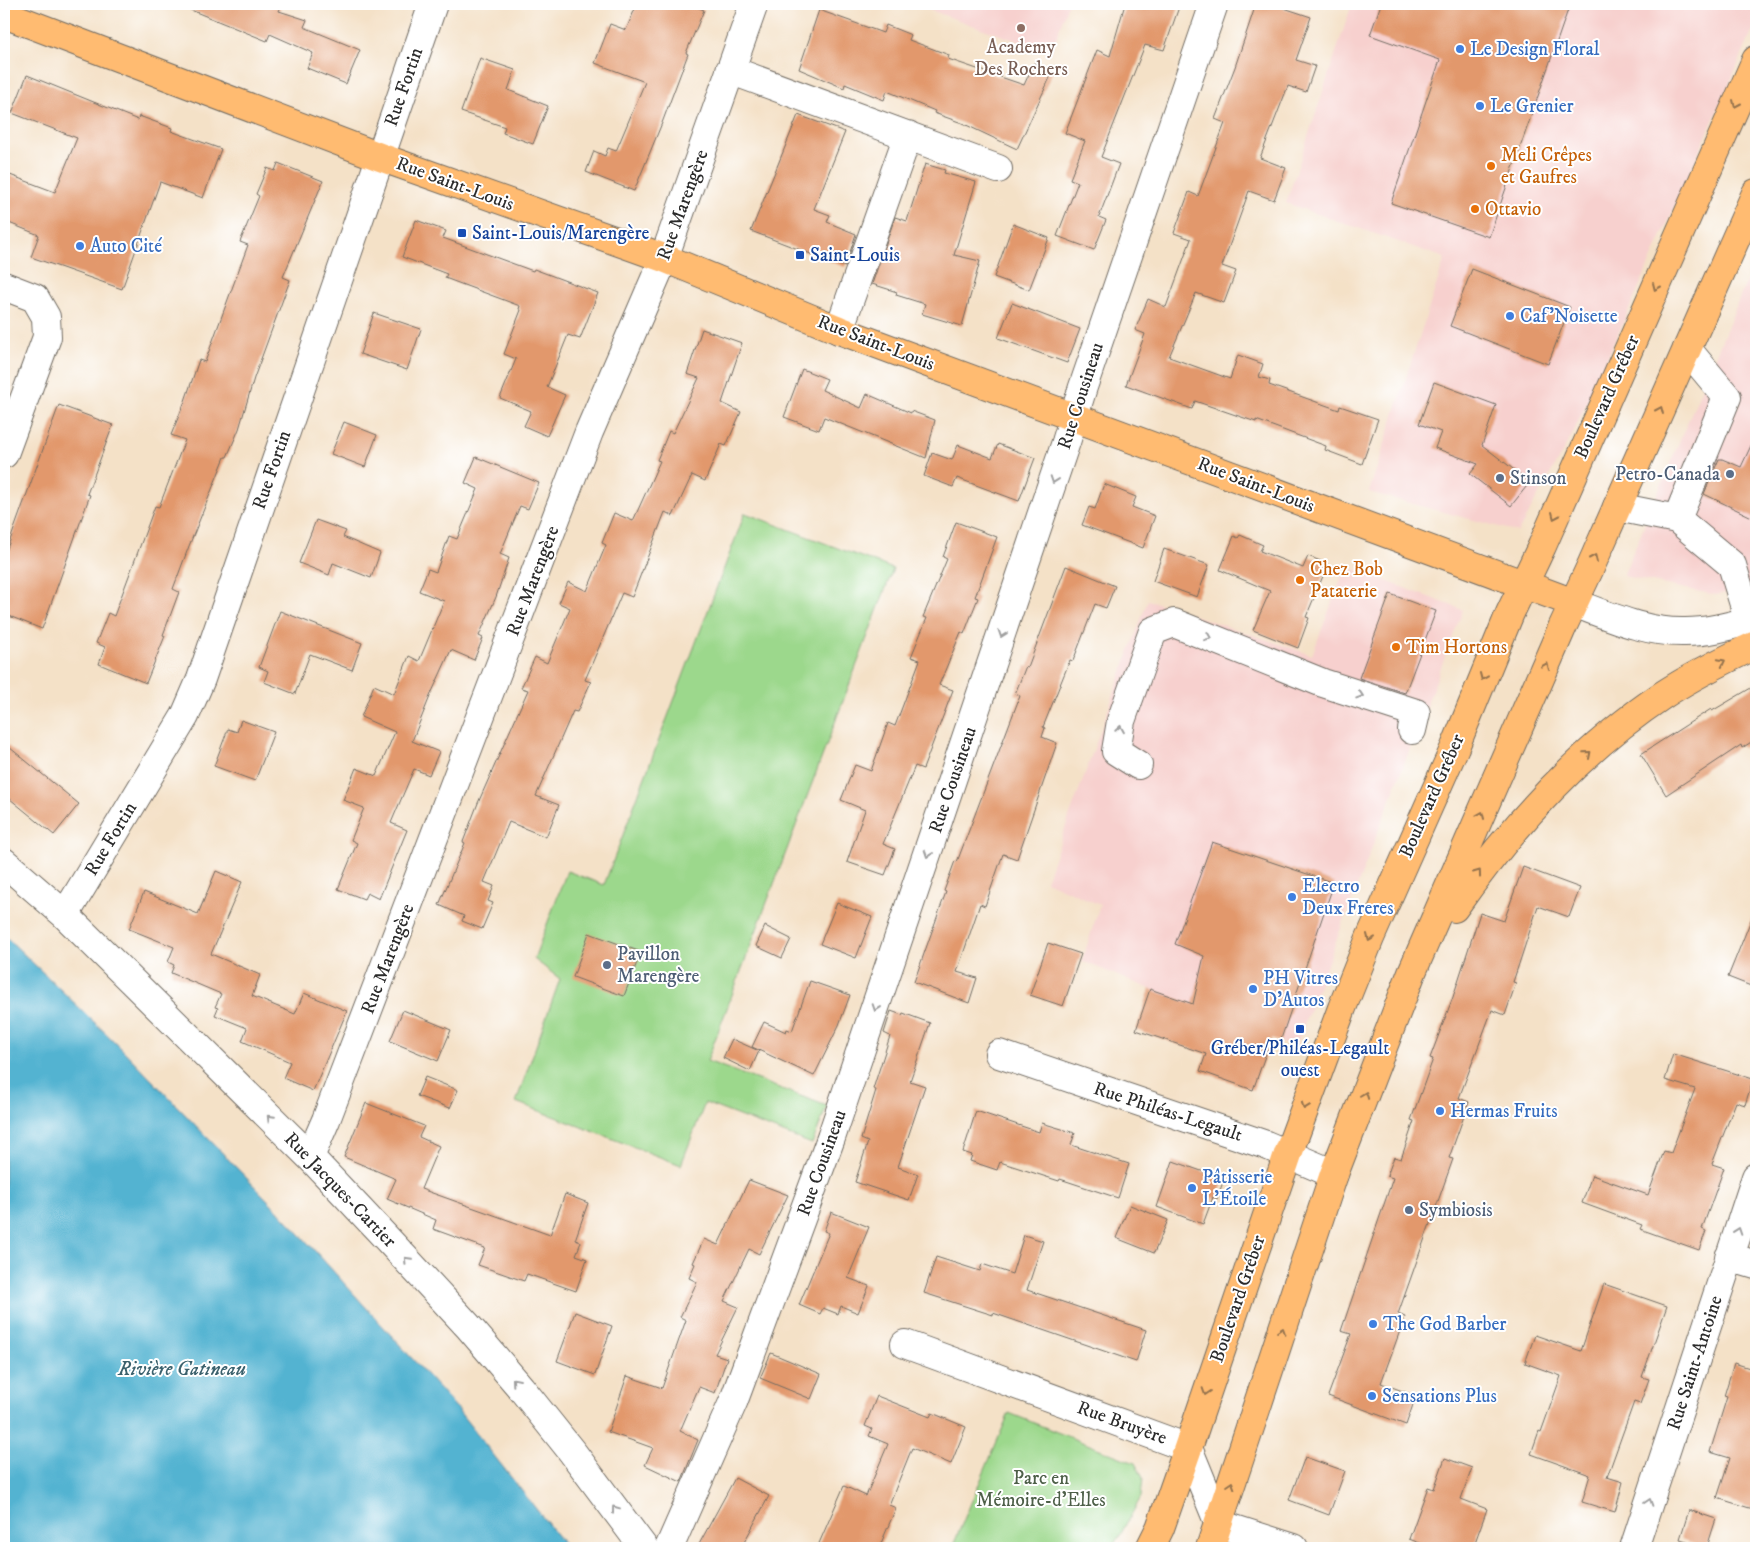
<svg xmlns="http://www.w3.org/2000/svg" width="1760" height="1552" font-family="'IM FELL DW Pica',serif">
  <rect width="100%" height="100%" fill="#fff"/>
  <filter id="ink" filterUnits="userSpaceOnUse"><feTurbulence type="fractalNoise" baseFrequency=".02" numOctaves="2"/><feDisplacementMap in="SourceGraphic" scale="10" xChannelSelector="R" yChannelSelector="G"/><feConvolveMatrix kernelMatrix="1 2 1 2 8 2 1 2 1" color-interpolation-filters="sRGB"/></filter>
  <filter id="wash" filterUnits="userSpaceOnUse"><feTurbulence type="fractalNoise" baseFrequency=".0096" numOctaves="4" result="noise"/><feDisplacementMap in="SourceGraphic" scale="20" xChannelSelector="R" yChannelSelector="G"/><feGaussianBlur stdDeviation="1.12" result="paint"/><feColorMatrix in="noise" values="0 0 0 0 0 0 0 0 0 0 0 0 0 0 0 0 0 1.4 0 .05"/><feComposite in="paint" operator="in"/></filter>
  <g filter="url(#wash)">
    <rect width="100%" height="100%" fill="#f4e1c7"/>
    <path fill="#f7d0ce" d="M913,4H1068L1051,53Z
      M1352,4H1756V21L1751,35L1623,323L1572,435L1518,532L1369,492L1445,258L1286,203Z
      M1756,259V586L1716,595L1623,576Z
      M1346,566L1463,610L1295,1048L1082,961L1100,905L1046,881L1148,600L1312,655Z"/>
    <path fill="#9cd88c" stroke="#64825c" d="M745,513L893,569L707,1061L827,1106L812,1144L705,1103L681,1165L516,1102L560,979L534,959L567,871L604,885Z
      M1009,1413L1135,1463L1143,1478L1141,1497L1113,1548H952Z"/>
    <path fill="#52b3d1" stroke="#3e6f7e" d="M4,935L119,1046L289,1222L454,1405L567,1548H4Z"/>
    <g id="blocks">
      <path fill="#e2986c" d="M176,4H282L279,11L307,20L304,27L360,50L346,84L307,68L313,53L270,34L267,41Z
        M637,4H690L704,10L686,53L688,54L662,123L634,191L586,172L594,151L605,156L608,148L616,151L645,82L595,63L610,24L626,30Z
        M1125,4H1180L1164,50L1145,45L1101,157L1119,164L1099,217L1106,220L1094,250L1057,236L1078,182L1070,179L1085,141L1065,133L1097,50L1110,56Z
        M1256,4H1272L1311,17L1296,60L1315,66L1306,92L1288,86L1260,158L1286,168L1274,200L1249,191L1222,266L1236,271L1224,303L1196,293L1169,357L1230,379L1238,355L1263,364L1259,377L1270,380L1269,385L1339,410L1340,406L1378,419L1362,464L1325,450L1326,446L1256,420V422L1195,401L1192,409L1126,385L1145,334L1135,330L1148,299L1166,307L1191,239L1174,233L1189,192L1198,196L1225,123L1215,119L1235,67Z
        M1381,4H1570L1489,237L1391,203L1440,60L1370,35Z
        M819,10L883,33L886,25L911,35L909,40L949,55L948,59L1024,85L1034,63L1053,71L1017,149L962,123L934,113L935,111L887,91L884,100L845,84L844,88L799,69Z
        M480,58L515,70L508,90L548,106L533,144L503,133L505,127L461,112Z
        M27,75L138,120L139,116L172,128L171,131L221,149L203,198L160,182L122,289L31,257L39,235L4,221V192L10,175L55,192L77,138L12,113Z
        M798,115L845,132L814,209L830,215L827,222L856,234L845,267L751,231Z
        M278,163L323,181L283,277L290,280L254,378L239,429L227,457H225L189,546L173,589L179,592L163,635L165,636L146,683L99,664L105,647L96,643L108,613L114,616L155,506L159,507L185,440L171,435L185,401L199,360L205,362L248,245L240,242L259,196L256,194L267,168L275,171Z
        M925,164L945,170L944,173L976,182L954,255L980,261L962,326L922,314L925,304L896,295L897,292L872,284L895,217L907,221Z
        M416,220L446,231L443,238L533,271L534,269L598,293L580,339L568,335L547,387L565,395L547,436L524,426L531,411L500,398L516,359L504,354L521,310L519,309L520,306L445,278L447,274L402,257Z
        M1013,224L1049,238L1029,290L994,277Z
        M1472,269L1570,307L1548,364L1450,326Z
        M1012,303L1080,329L1067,363L998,338Z
        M374,313L421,329L407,370L360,354Z
        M702,329L742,343L722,403L741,412L726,446L721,444L705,481L692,475L673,516L665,512L632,597L622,593L585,680L591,682L577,712L573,711L536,796L559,805L546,837L509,822L484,882L494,886L488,901L493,903L482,929L462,921L464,916L439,905L465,843L463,842L478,803L528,690L521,688L535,657L547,663L570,608L559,603L568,582L587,591L606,545L602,543L614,513L633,521L660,461L657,460L669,431L673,433L699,378L687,374Z
        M802,369L827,379L822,390L861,408L867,394L911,413V411L935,420L926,458L824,417L819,430L784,417Z
        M1434,382L1496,405L1482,445L1530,482L1511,506L1470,474L1478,464L1435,448L1441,432L1419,424Z
        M59,405L113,425L87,494L90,495L42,629L4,614V557Z
        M344,422L377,435L365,467L331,454Z
        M1756,435V519L1704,494L1719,459H1722L1741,467Z
        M998,444L1035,458L1019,501L957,478L953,487L924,476L932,453L952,460L958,445L992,458Z
        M476,457L539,483L528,509L520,506L500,554L509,558L496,597L479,636L483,638L474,660L451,650L431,694L412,741L439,752L429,775L414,769L391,823L407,830L379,899L367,893L364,899L338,889L357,843L351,840L364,808L343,800L356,768L376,776L395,732L361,717L374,685L394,694L409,656L419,661L444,601L419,591L428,569L436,572L449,536L457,539L478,489L465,483Z
        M1104,484L1136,497L1132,507L1155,516L1143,548L1082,525L1089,507L1095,509Z
        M316,520L346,531L343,537L380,553L371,578L333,563L329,575L299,563Z
        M956,522L997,537L975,597L978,598L964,634L961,632L939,685L953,690L923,769L915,766L883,844L895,849L885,875L847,862L865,810L841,800L855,765L871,771L888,723L895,726L920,660L911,657L927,618L923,617L947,559L943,557Z
        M1240,535L1263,545L1260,551L1303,568L1308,556L1328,564L1306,617L1309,618L1298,648L1253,630L1270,591L1220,570L1234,536L1238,538Z
        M1164,549L1209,565L1197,597L1153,581Z
        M1066,566L1115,586L1106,608L1095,604L1073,661L1070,660L1043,727L1045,728L1042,737L1057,743L1017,859L1003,854L985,906L980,904L957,972L977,978L969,1003L914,982L946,892L944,891L955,861L957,862L1020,696L1015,694L1026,666L1028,667Z
        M1390,594L1436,611L1405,693L1359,678Z
        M280,611L362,643L352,670L310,654L295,694L264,682L268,671L259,667Z
        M1756,685V739L1742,748L1741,745L1666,795L1641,754L1711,709L1712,711Z
        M241,720L274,732L255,781L214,766L228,729L237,732Z
        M4,743L79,804L54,835L4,794Z
        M1212,842L1334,883L1280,1042L1271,1039L1253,1090L1200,1071L1206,1054L1136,1030L1150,989L1193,1004L1204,956L1175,944Z
        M1523,867L1580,888L1569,917L1538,906L1513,982L1516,983L1505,1015L1492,1010L1459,1098L1469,1102L1449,1158L1453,1159L1398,1314L1405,1317L1381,1383L1416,1396L1406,1425L1328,1396L1351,1334L1341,1331L1393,1178L1387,1176L1394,1157L1401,1159L1414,1121L1411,1120L1433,1059L1430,1058L1453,997L1480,913L1504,921Z
        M216,871L242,882L211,954L260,975L252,996L295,1014L304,993L347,1011L313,1091L283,1078L290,1062L242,1041L247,1028L215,1015L218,1008L215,1007L221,994L171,973L174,965L168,962L174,947L129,929L144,892L198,914Z
        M837,903L872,917L856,958L820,944Z
        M1755,910H1756V988L1728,977Z
        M765,926L791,939L782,958L756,946Z
        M589,933L641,952L624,996L573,977Z
        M1048,943L1081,954L1063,1006L1030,995Z
        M810,981L850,995L839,1025L814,1076L752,1047L764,1022L786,1032L787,1029L792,1031Z
        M403,1010L451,1030L438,1061L390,1041Z
        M891,1011L902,1015L903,1013L930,1023L910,1081L925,1086L898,1167L918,1174L909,1200L855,1182L868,1142L861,1139L876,1090L873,1089L890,1036L884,1033Z
        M732,1039L759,1051L750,1071L723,1058Z
        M1673,1054L1753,1079L1745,1105L1736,1102L1712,1164L1724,1168L1702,1229L1706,1231L1699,1250L1640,1229L1642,1225L1582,1203L1592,1175L1648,1195L1664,1151L1671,1153L1695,1089L1665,1080Z
        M425,1077L458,1090L450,1108L417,1096Z
        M366,1103L424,1126L419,1137L439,1146L421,1189L550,1235L565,1194L588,1203L575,1240L581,1242L576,1255L587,1259L576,1291L527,1274L524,1281L478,1265L485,1248L433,1229L436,1220L387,1199L396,1179L344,1157Z
        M976,1111L1039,1132L1042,1123L1075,1133L1071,1145L1129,1164L1118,1198L1060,1179L1059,1181L1000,1162L997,1170L970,1161L972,1155L963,1152Z
        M1173,1161L1224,1179L1217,1199L1213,1197L1203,1224L1157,1207Z
        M749,1180L788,1195L759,1254L749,1249L724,1301L738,1307L715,1354L727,1358L715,1393L699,1387L680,1431L698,1440L681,1482L645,1465L653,1448L608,1432L627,1376L662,1388L686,1320L680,1317L697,1282L689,1278L695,1264L693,1263L704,1239L718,1245Z
        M1130,1205L1168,1220L1154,1253L1116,1238Z
        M831,1212L869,1227L848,1278L869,1286L858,1313L841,1306L838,1314L823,1308L820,1314L799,1305L829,1233L824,1231Z
        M1024,1235L1043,1241L1027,1290L1146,1330L1136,1362L993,1313V1315L924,1293L936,1257L980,1271L982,1264L1012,1274Z
        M1604,1284L1667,1306L1642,1377L1649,1379L1640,1404L1634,1402L1607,1477L1623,1482L1615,1512L1582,1502L1590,1475L1531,1454L1539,1431L1541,1432L1561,1376L1525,1363L1535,1335L1581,1351Z
        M575,1312L612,1326L595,1375L557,1361Z
        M771,1353L821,1374L811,1399L760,1378Z
        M1734,1363L1756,1370V1510L1717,1498L1730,1458L1710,1452L1727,1397L1724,1396Z
        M877,1396L930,1417L932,1413L966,1427L951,1464L912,1448L889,1505L896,1508L879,1548H817L844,1486L866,1496L888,1444L869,1436L872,1429L865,1426Z
        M1305,1457L1345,1471L1329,1515L1289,1500Z
        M1445,1458L1472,1468L1461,1499L1487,1509L1473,1548H1433L1409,1539L1428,1487L1434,1489Z
        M735,1478L769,1496L741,1548H697Z
        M1689,1510L1716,1519L1707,1547L1680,1539Z"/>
    </g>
  </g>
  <g filter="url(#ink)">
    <use href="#blocks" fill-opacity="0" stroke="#716b62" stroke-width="1"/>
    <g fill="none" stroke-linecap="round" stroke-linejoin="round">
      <g stroke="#716b62" stroke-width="30">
        <path id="minor" d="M730,70L998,169
          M4,286L35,298L46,317L47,337L4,454
          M839,330L908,135
          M1617,507L1677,519L1732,565L1749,621
          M1677,519L1727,397L1687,349
          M1574,603C1609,616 1646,633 1685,632C1709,632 1733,625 1756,619
          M1138,765L1116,751L1121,721L1153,631L1174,623L1323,683L1416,713L1412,730
          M4,862L65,915L310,1157L391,1243L468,1326L521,1388L573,1453L644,1548
          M65,915L185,716L201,679L433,4
          M999,1054L1266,1145L1334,1174
          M310,1157L326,1120L589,432L664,258L754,4
          M1729,1257L1756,1265
          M905,1344L1188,1448L1219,1524L1294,1548
          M669,1548L734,1400L831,1138L1066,442L1083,387L1214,4
          M1634,1548L1756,1177"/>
      </g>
      <g stroke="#716b62" stroke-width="30">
        <path id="major" d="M4,14L380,157L664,258L839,330L1574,603
          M1454,908C1511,827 1579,751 1663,695C1692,676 1724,660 1756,645
          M1150,1548L1160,1528L1188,1448L1288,1154L1342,1008L1370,938L1455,747L1510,613L1542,546L1756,60
          M1210,1548L1334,1174L1412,972L1562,628L1590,568L1756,193"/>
      </g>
      <use href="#minor" stroke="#fff" stroke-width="28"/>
      <use href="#major" stroke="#ffbb71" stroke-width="28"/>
    </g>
    <defs><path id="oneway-chevron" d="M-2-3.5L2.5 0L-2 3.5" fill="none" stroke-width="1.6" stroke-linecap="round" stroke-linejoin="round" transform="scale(1.25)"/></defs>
    <g stroke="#95734e">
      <use href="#oneway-chevron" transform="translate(1736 104) rotate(114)"/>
      <use href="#oneway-chevron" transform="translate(1656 287) rotate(114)"/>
      <use href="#oneway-chevron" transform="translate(1660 410) rotate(-66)"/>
      <use href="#oneway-chevron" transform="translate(1555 516) rotate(114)"/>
      <use href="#oneway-chevron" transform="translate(1594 558) rotate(-66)"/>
      <use href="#oneway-chevron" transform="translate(1722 662) rotate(-27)"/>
      <use href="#oneway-chevron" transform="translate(1546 666) rotate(-67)"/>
      <use href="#oneway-chevron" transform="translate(1483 677) rotate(113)"/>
      <use href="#oneway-chevron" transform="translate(1588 754) rotate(-41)"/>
      <use href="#oneway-chevron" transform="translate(1481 815) rotate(-67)"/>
      <use href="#oneway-chevron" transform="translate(1478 873) rotate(-54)"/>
      <use href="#oneway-chevron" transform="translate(1370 938) rotate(113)"/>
      <use href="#oneway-chevron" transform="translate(1365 1095) rotate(-69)"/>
      <use href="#oneway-chevron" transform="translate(1305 1106) rotate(110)"/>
      <use href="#oneway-chevron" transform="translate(1282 1331) rotate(-72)"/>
      <use href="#oneway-chevron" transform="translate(1206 1392) rotate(108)"/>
      <use href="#oneway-chevron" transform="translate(1231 1485) rotate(-72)"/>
    </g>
    <g stroke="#a0a0a0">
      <use href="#oneway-chevron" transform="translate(1054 480) rotate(109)"/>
      <use href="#oneway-chevron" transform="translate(1002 634) rotate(109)"/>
      <use href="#oneway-chevron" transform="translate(1208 637) rotate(22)"/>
      <use href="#oneway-chevron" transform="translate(1360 695) rotate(18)"/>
      <use href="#oneway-chevron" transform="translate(1120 729) rotate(-81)"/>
      <use href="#oneway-chevron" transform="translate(928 854) rotate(109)"/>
      <use href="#oneway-chevron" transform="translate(876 1008) rotate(109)"/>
      <use href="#oneway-chevron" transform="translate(270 1118) rotate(-135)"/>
      <use href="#oneway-chevron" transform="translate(1738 1231) rotate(-71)"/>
      <use href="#oneway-chevron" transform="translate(407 1260) rotate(-133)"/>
      <use href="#oneway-chevron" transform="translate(515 1381) rotate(-131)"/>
      <use href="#oneway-chevron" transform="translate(1649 1502) rotate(-72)"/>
      <use href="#oneway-chevron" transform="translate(615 1509) rotate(-127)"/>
    </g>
  </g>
  <circle fill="#8d6e63" stroke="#fff" stroke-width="2" cx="1021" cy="28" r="5"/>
  <g fill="#3f7fe0" stroke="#fff" stroke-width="2">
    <circle cx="1460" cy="49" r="5"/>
    <circle cx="1480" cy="106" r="5"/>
    <circle cx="80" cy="246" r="5"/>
    <circle cx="1510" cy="316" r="5"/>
    <circle cx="1292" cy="897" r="5"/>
    <circle cx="1253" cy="989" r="5"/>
    <circle cx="1440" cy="1111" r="5"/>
    <circle cx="1192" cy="1188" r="5"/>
    <circle cx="1373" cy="1324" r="5"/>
    <circle cx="1372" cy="1396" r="5"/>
  </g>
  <g fill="#e8710a" stroke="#fff" stroke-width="2">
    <circle cx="1491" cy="166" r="5"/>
    <circle cx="1475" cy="209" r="5"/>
    <circle cx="1300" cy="580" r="5"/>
    <circle cx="1396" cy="647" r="5"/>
  </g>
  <g fill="#1a4fb4" stroke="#fff" stroke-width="2">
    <rect x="457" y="228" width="10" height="10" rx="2.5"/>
    <rect x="795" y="250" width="10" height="10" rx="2.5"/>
    <rect x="1295" y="1024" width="10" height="10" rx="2.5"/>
  </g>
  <g fill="#5c6f8a" stroke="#fff" stroke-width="2">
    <circle cx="1730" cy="474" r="5"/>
    <circle cx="1500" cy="478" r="5"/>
    <circle cx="607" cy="965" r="5"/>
    <circle cx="1409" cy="1210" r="5"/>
  </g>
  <g text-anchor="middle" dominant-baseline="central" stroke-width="4" stroke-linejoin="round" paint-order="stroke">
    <g font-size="19" fill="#785e54" stroke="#fff">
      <text x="1021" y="47">Academy<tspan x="1021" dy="22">Des Rochers</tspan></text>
    </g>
    <g font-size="19" fill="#366cbe" stroke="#fff" text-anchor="start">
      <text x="1470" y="49">Le Design Floral</text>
      <text x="1490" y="106">Le Grenier</text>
      <text x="90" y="246">Auto Cité</text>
      <text x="1520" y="316">Caf'Noisette</text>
      <text x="1302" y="886">Electro<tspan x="1302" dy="22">Deux Freres</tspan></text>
      <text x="1263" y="978">PH Vitres<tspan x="1263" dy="22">D'Autos</tspan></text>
      <text x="1450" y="1111">Hermas Fruits</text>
      <text x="1202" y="1177">Pâtisserie<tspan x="1202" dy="22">L'Étoile</tspan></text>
      <text x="1383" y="1324">The God Barber</text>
      <text x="1382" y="1396">Sensations Plus</text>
    </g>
    <g font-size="19" fill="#2b2b2b" stroke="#fff">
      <text transform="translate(404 87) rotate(-71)">Rue Fortin</text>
      <text transform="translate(455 184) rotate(20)">Rue Saint-Louis</text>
      <text transform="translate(683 205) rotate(-70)">Rue Marengère</text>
      <text transform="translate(876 343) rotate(21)">Rue Saint-Louis</text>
      <text transform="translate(1081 396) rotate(-72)">Rue Cousineau</text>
      <text transform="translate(1607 397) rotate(-66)">Boulevard Gréber</text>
      <text transform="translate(272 470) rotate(-71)">Rue Fortin</text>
      <text transform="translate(1256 485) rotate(21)">Rue Saint-Louis</text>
      <text transform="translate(533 581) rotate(-69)">Rue Marengère</text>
      <text transform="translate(953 780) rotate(-71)">Rue Cousineau</text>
      <text transform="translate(1432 796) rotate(-66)">Boulevard Gréber</text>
      <text transform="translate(111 839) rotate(-59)">Rue Fortin</text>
      <text transform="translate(388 959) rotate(-69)">Rue Marengère</text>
      <text transform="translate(1168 1112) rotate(18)">Rue Philéas-Legault</text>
      <text transform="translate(822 1163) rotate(-70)">Rue Cousineau</text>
      <text transform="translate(340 1190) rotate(46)">Rue Jacques-Cartier</text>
      <text transform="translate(1238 1299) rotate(-71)">Boulevard Gréber</text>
      <text transform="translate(1695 1363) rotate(-72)">Rue Saint-Antoine</text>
      <text transform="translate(1122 1423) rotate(20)">Rue Bruyère</text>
    </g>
    <g font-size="19" fill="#c56008" stroke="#fff" text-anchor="start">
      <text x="1501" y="155">Meli Crêpes<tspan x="1501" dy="22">et Gaufres</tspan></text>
      <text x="1485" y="209">Ottavio</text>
      <text x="1310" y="569">Chez Bob<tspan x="1310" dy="22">Pataterie</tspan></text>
      <text x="1406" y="647">Tim Hortons</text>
    </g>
    <g font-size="19" fill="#164399" stroke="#fff" text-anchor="start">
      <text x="472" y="233">Saint-Louis/Marengère</text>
      <text x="810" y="255">Saint-Louis</text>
      <text x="1300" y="1048" text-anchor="middle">Gréber/Philéas-Legault<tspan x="1300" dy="22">ouest</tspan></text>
    </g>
    <g font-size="19" fill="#4e5e75" stroke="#fff" text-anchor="start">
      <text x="1720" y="474" text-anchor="end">Petro-Canada</text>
      <text x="1510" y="478">Stinson</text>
      <text x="617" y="954">Pavillon<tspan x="617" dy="22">Marengère</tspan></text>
      <text x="1419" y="1210">Symbiosis</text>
    </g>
    <g font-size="19" fill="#4d5f48" stroke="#fff">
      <text x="1041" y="1478">Parc en<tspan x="1041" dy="22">Mémoire-d'Elles</tspan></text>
    </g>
    <g font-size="20" font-style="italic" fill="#3b616d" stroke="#fff">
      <text x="182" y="1369">Rivière Gatineau</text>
    </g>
  </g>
  <rect width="1760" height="1552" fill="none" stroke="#fff" stroke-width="20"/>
</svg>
